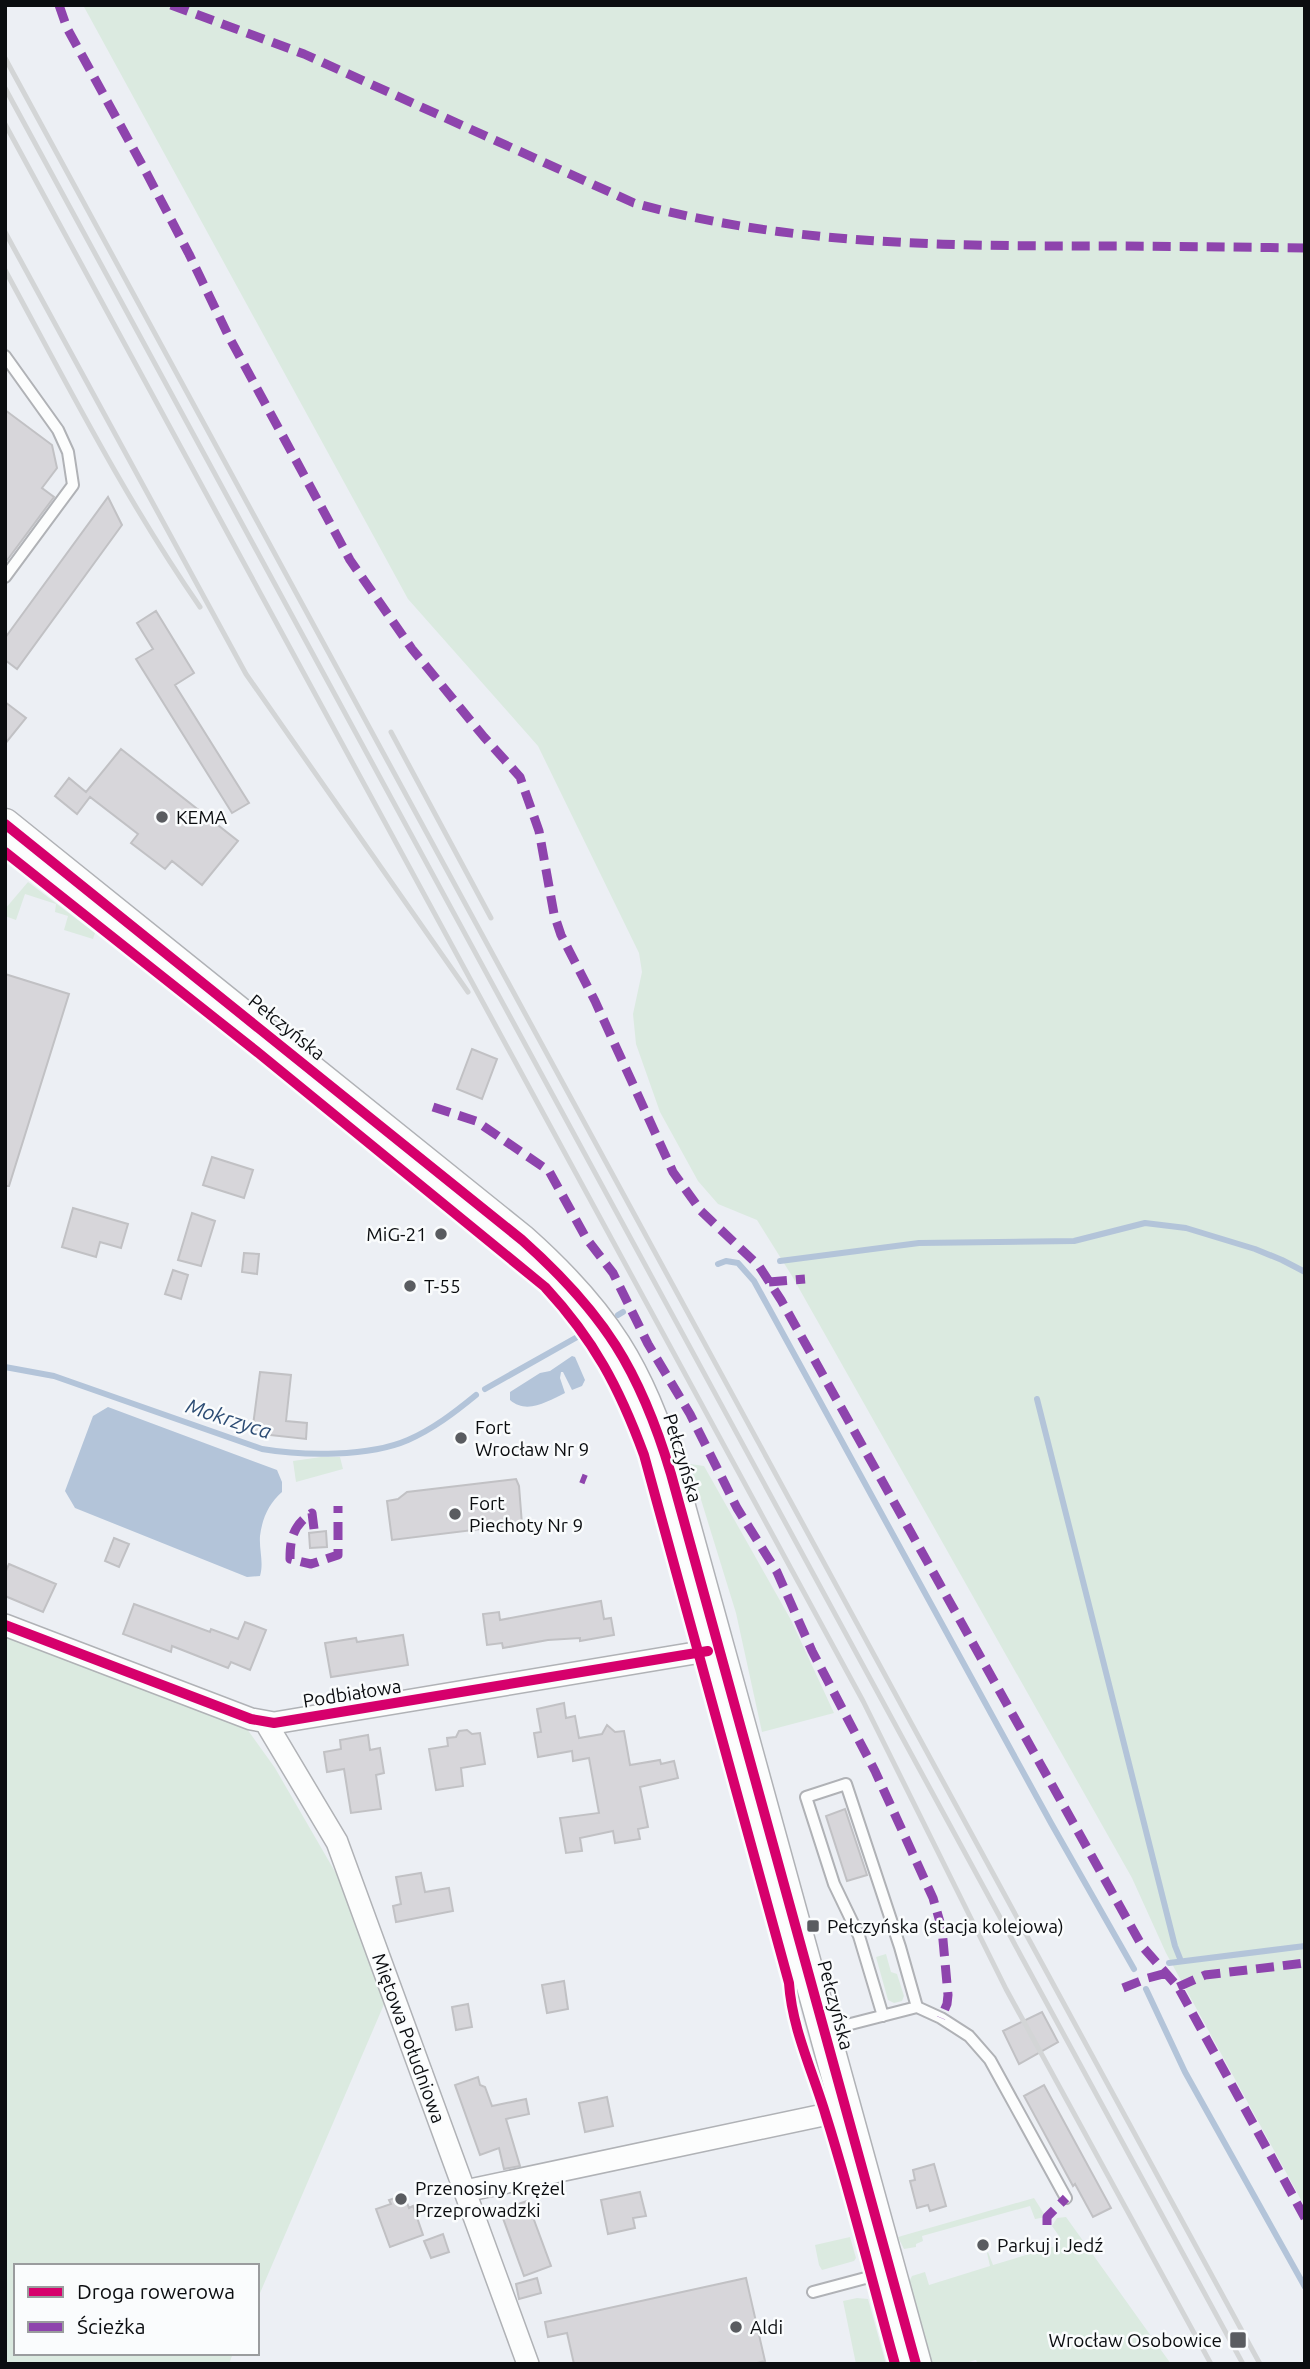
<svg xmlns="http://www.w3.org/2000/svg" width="1310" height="2369" font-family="Ubuntu,sans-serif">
  <rect width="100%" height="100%" fill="#eceff4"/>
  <path fill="#dbeae0" d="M83,5H1305V2207L1166,1953L1132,1878L792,1276L757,1220L718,1204L698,1181L660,1112L636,1044L633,1014L642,972L639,953L538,746L408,599Z
    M28,882L95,933L93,939L64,930L68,916L55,912L56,904L25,894L16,920L5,916V909Z
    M321,1457H340L343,1469L296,1482L293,1461Z
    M690,1464L704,1466L791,1620L834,1713L762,1732L736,1613Z
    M5,1632L158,1691L247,1729L275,1768L341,1882L385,2002L257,2300V2266H16V2353H233L229,2364H5Z
    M886,1954L891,1972L897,1974L904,1996L902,2001L894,2003L888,2000L876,1957Z
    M1034,2198L1046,2217L1035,2219L1030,2206L922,2236L923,2241L916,2244V2247L904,2249L898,2237Z
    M1066,2217L1171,2364H978L976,2360L962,2364H931L909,2282L912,2276L925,2272L929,2285L990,2266L987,2253L988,2252L993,2265L1059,2245L1057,2237L1059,2236L1052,2226L1057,2218Z
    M850,2237L856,2258L854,2261L822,2270L819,2265L815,2245Z
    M857,2298L868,2299L886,2364H856L843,2301Z"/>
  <path fill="#b3c4d9" d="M572,1356L575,1357L585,1380L582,1386L572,1390L563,1372H561L560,1378L565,1393C548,1401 527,1415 510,1400V1392L540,1373L550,1371Z
    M108,1407L277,1470L282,1482V1492C269,1503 262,1519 260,1536C259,1550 264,1562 260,1576L247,1577L75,1508L65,1491L93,1416Z"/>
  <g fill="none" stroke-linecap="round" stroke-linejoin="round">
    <path stroke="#b3c4d9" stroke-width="6" d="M780,1261L919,1243L1074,1241L1145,1223L1186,1228L1255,1249L1282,1260L1305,1272
      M718,1264L726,1261L738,1263L754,1281L1051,1823L1134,1969
      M618,1315L623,1312
      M5,1367L54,1376L262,1449C303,1456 369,1457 408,1440C433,1429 454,1413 476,1395
      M485,1389L579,1336
      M1037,1399L1175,1946L1181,1961
      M1169,1963L1305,1946
      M1146,1989L1185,2072L1305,2287"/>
  </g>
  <path fill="#d7d6da" stroke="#c1c1c4" stroke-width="2" d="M5,410L52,445L57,468L42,488L54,497L5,563Z
    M108,497L122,525L17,669L5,660V638Z
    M156,611L194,673L175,685L249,803L232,813L136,659L153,649L137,623Z
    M5,702L26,718L5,744Z
    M121,749L238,841L202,885L172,861L165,869L131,843L138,834L90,797L77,814L55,796L69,778L86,792Z
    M5,974L69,994L9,1186H5Z
    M472,1049L497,1059L482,1099L457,1089Z
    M212,1157L253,1170L244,1198L203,1185Z
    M73,1208L128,1224L121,1248L100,1242L96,1257L62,1247Z
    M192,1213L215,1221L201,1266L178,1260Z
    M244,1253L259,1254L257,1274L242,1272Z
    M173,1270L188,1275L181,1299L165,1294Z
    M260,1372L291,1375L286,1421L307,1423L306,1439L252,1433Z
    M516,1479L519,1486L522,1524L392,1540L387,1501L398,1499L407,1492Z
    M326,1531L327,1547L310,1548L309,1533Z
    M114,1538L129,1544L119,1567L105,1561Z
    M9,1564L56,1584L43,1612L5,1596V1573Z
    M601,1601L604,1619L611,1618L614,1635L580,1641V1638L548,1640L503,1648L502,1643L487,1645L483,1614L499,1612L500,1620Z
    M134,1604L210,1632L211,1629L238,1639L245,1622L266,1630L250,1670L231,1662L228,1668L172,1646L171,1652L123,1634Z
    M403,1635L408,1665L331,1677L325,1643L356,1638L357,1642Z
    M564,1703L566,1718L575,1716L579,1738L602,1734L607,1725L615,1732L624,1731L630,1765L660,1760L661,1764L674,1761L678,1778L640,1787L648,1827L638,1829L640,1839L615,1843L613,1831L580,1838L582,1851L566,1853L560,1818L599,1813L589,1758L573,1761L572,1751L538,1757L534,1733L541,1732L537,1709Z
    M467,1730L472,1734L480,1733L485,1764L461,1768L463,1786L436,1790L429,1749L448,1746L447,1738L456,1737L459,1731Z
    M368,1735L370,1750L380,1748L384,1773L376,1775L381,1809L351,1813L344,1769L327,1772L324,1752L341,1749L340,1740Z
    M845,1809L867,1875L847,1881L826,1816Z
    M421,1873L425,1892L449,1888L453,1911L396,1922L393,1906L401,1904L396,1877Z
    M564,1981L568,2009L547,2013L542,1985Z
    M468,2004L472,2027L456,2030L452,2007Z
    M1042,2012L1058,2042L1019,2064L1003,2031Z
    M478,2077L480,2085L485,2087L492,2106L526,2099L529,2114L506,2119L520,2166L504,2169L499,2148L480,2155L455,2085Z
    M1044,2085L1111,2208L1093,2217L1075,2184L1073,2186L1024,2096Z
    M607,2097L613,2126L585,2132L579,2103Z
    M934,2164L946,2206L930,2211L928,2205L917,2208L910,2181L915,2180L913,2170Z
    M640,2192L646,2216L633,2218L635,2228L608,2234L601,2200Z
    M404,2195L409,2208L413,2206L423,2235L390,2247L376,2209L391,2204L389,2200Z
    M527,2201L551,2266L524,2276L500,2210Z
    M443,2234L449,2252L431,2258L424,2241Z
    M537,2278L541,2293L519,2299L516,2284Z
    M746,2278L765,2361L753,2364H574L567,2333L548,2337L545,2322Z"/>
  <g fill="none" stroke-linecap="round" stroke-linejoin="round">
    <g stroke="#b0b2b6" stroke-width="14">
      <path id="service" d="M5,356L58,430L68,452L73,485L5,577
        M883,2016L859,1936L834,1884L806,1797L846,1784L900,1947L917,2007
        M827,2030L917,2007L941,2018L969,2036L990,2060L1066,2198
        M813,2292L888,2272"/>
    </g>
    <g stroke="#b0b2b6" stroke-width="24">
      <path id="minor" d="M5,1625L251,1719L274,1723L719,1649
        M266,1723L337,1842L528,2364
        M465,2191L847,2110"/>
    </g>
    <g stroke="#b0b2b6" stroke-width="33">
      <path id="secondary" d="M5,824L522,1240C604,1313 640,1370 671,1474L916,2364"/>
    </g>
    <use href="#service" stroke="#fcfdfd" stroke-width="10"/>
    <use href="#minor" stroke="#fcfdfd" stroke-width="21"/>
    <use href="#secondary" stroke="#fcfdfd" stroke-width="30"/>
    <path stroke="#d3d5d6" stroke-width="5" d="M5,58L1260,2364
      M5,88L1243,2364
      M5,124L863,1701L1006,1989L1211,2364
      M5,232L246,674L468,992
      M5,270C67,384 126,500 200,607
      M391,732L491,918"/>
    <path stroke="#8e44ad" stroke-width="9" stroke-dasharray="18 9" stroke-linecap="butt" d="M59,5L67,28L146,172L189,254L228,335L350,560L412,649L484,737L520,777L539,831L554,914L561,935L595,1001L673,1172L701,1211L759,1266L781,1300L1142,1946L1178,1987L1305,2218
      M171,5L304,54L634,203C780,243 932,246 1082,246C1156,246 1230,247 1305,248
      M433,1107L476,1121L549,1171L586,1238L613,1273L648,1344L690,1414L737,1508L777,1572L812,1651L875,1771L933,1898L942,1929L948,1995L947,2004L941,2018
      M769,1282L805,1279
      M581,1478L586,1480
      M314,1529L312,1513C293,1525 290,1539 290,1559L311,1564L338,1555V1506
      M1178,1987L1205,1975L1305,1963
      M1123,1988L1148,1978L1167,1973
      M1047,2225V2217L1066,2198"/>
    <g stroke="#fafcfd" stroke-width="15">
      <path id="cycleway" d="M5,824L522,1240C604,1313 640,1370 671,1474L916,2364
        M5,852L256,1051L545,1287C594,1340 619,1387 644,1455L789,1983C792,2029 813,2072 826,2116C852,2198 872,2281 895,2364
        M5,1625L251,1719L274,1723L708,1651"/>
    </g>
    <use href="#cycleway" stroke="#d6006c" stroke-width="10"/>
  </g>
  <g fill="#5a5c60" stroke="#fafcfd" stroke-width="2.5">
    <circle cx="162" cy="817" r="7"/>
    <circle cx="441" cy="1234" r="7"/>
    <circle cx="410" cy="1286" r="7"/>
    <circle cx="461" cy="1438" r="7"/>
    <circle cx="455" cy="1514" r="7"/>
    <rect x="806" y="1919" width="14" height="14" rx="3.5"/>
    <circle cx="401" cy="2199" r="7"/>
    <circle cx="983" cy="2245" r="7"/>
    <circle cx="736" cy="2327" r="7"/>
    <rect x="1229" y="2331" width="18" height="18" rx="3.5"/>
  </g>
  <g text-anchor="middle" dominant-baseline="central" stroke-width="5" stroke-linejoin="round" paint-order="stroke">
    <g font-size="19" fill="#0b0d10" stroke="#fafcfd" text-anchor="start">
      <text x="176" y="817">KEMA</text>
      <text x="427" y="1234" text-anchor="end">MiG-21</text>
      <text x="424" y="1286">T-55</text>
      <text x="475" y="1427">Fort<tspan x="475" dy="22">Wrocław Nr 9</tspan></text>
      <text x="469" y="1503">Fort<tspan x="469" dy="22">Piechoty Nr 9</tspan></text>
      <text x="827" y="1926">Pełczyńska (stacja kolejowa)</text>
      <text x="415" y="2188">Przenosiny Krężel<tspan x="415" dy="22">Przeprowadzki</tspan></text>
      <text x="997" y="2245">Parkuj i Jedź</text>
      <text x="750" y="2327">Aldi</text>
      <text x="1222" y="2340" text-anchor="end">Wrocław Osobowice</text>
    </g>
    <g font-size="19" fill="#0b0d10" stroke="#fafcfd">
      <text transform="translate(287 1027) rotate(39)">Pełczyńska</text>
      <text transform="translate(683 1458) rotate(73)">Pełczyńska</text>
      <text transform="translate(352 1693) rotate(-9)">Podbiałowa</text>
      <text transform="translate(836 2005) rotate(75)">Pełczyńska</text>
      <text transform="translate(409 2038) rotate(70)">Miętowa Południowa</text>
    </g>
    <g font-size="21" font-style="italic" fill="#2b4b73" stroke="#fafcfd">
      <text transform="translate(229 1418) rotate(18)">Mokrzyca</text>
    </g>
  </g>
  <rect width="1310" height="2369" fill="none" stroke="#0b0d10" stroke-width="14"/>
  <rect x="14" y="2264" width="245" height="91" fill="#fafcfd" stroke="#9a9c9e" stroke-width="2"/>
  <rect x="28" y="2287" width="35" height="10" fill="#d6006c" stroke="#9a9c9e" stroke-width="2"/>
  <text x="77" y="2299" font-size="21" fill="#0b0d10">Droga rowerowa</text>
  <rect x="28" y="2322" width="35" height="10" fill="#8e44ad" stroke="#9a9c9e" stroke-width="2"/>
  <text x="77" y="2334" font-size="21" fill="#0b0d10">Ścieżka</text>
</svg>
